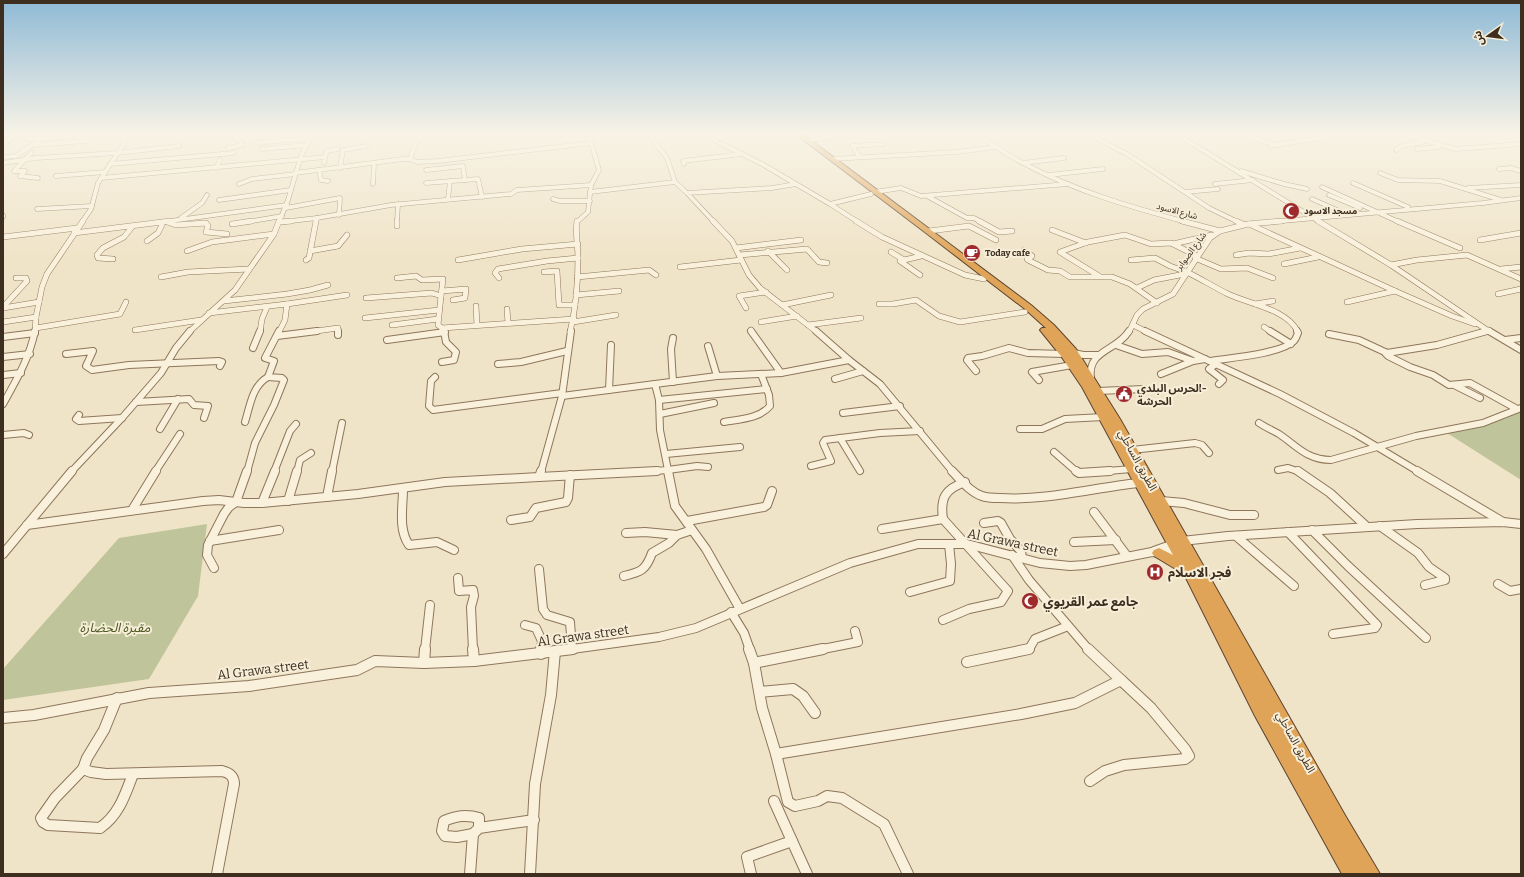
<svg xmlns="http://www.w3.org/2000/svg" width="1524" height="877" font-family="Bitter,'Noto Sans Arabic',serif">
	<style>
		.cemetery { fill: #bfc49a }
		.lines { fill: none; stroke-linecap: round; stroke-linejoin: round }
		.minor-far4-casing { stroke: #8d765c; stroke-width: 5 }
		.minor-far3-casing { stroke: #8d765c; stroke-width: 6 }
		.minor-far2-casing { stroke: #8d765c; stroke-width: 8 }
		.minor-far1-casing { stroke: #8d765c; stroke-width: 10 }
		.minor-casing { stroke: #8d765c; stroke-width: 12 }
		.highway-casing { stroke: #5b4430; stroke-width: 2 }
		.minor-far4 { stroke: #faf1dc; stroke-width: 4 }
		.minor-far3 { stroke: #faf1dc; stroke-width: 5 }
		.minor-far2 { stroke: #faf1dc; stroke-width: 6 }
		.minor-far1 { stroke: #faf1dc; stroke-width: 8 }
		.minor { stroke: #faf1dc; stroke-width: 10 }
		.highway { fill: #e0a458; fill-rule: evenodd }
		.labels { text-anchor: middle; stroke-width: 4; stroke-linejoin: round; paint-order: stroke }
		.far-street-label { font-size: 9px; fill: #3d2e20; stroke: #f7eed8 }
		.far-poi-label { font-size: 9px; font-weight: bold; fill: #3d2e20; stroke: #f7eed8; text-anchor: start }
		.poi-label { font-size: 11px; font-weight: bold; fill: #3d2e20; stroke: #f7eed8; text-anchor: start }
		.street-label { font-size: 11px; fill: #3d2e20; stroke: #f7eed8 }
		.near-street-label { font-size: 13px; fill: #3d2e20; stroke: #f7eed8 }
		.near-poi-label { font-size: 13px; font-weight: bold; fill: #3d2e20; stroke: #f7eed8; text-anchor: start }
		.near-park-label { font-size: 13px; font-style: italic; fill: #4d5a26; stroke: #f7eed8 }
	</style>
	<rect width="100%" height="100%" fill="#f0e4c8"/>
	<g class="cemetery">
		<polygon points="1521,408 1521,480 1447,433 1507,418"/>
		<polygon points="207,524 198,596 149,679 3,700 3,669 119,538"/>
	</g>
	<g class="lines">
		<g class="minor-far4-casing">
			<g id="minor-far4">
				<polyline points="649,135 667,158 675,182 687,193"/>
				<polyline points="704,135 762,164 796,184"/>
				<path d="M978,135C994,145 1008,156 1025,164C1075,191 1131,207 1186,222"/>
				<polyline points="1090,135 1127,154 1209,208 1238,222"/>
				<polyline points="1178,135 1320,222"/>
				<polyline points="1254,135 1253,137 1255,139 1277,145"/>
				<polyline points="1406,135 1456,149 1521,144"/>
				<polyline points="806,140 854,135"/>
				<polyline points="255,143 310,138"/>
				<polyline points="3,145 12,138 10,135"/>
				<polyline points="33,145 86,141"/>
				<polyline points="1271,146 1337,135"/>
				<polyline points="228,148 243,145 234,135"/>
				<polyline points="262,149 307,145"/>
				<polyline points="1417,149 1439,147"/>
				<polyline points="1396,150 1402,146 1423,142"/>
				<polyline points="32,152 14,171 25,171 20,176 38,178"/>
				<polyline points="3,157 16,156 42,138 28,139"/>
				<polyline points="325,157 327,151 338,149"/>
				<polyline points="860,157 852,146 883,144"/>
				<polyline points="410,159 416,142 422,135"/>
				<polyline points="832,159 957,152 995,147"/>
				<polyline points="3,163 36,158 117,153 179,146"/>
				<polyline points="1023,163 1064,158"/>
				<polyline points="110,164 234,153"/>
				<polyline points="684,164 683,161 742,154"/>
				<polyline points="216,168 220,160"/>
				<polyline points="340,168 343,150 366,146"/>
				<polyline points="1499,169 1511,168 1521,171"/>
				<polyline points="319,170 321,180 328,181"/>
				<polyline points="426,170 463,166 465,180"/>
				<polyline points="1241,171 1284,184 1307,189"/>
				<polyline points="295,173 403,159 410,159 417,162 438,161 592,143"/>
				<polyline points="1380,173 1398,180 1440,181 1501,200"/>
				<polyline points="1049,175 1103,169"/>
				<polyline points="56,176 105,172"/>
				<polyline points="101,178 325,157 324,163"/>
				<polyline points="426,183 478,179 482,197"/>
				<polyline points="1353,183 1408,207"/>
				<polyline points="239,184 252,179 295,174"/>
				<polyline points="373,184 374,163"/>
				<polyline points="1215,184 1253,180"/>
				<polyline points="1322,187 1399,222"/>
				<polyline points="1468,188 1521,185"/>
				<polyline points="590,192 675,182"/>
				<polyline points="875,192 901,188 921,196 1068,184"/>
				<polyline points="1186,192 1218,189"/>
				<polyline points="1329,195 1360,208"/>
				<polyline points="927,196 967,218 974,218 981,222"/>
				<polyline points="448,199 450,181"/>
				<polyline points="553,199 560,201 590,201"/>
				<polyline points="1312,199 1346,214"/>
				<polyline points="219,200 291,190"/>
				<polyline points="830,204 858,222"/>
				<polyline points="286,208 340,198 339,215"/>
				<polyline points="37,209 92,206"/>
				<polyline points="3,215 3,217"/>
				<polyline points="181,218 202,203 207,195"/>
				<polyline points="317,218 391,205 511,194 517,190 591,185"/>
				<polyline points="82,222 91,209 98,183 123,145 125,135"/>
				<polyline points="163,222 287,205"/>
				<polyline points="246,222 282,216"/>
				<polyline points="279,222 288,200 301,156 312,135"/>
				<polyline points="282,222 317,218 316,222"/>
				<polyline points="397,222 398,204"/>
				<polyline points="577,222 588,212 591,185 599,170 589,135"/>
				<polyline points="714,222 687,193 772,188 796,184 830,204 871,194"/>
				<polyline points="1271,222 1483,203 1521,198"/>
			</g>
		</g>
		<g class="minor-far3-casing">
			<g id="minor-far3">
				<polyline points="713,221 732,241 749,275 760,288 817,332"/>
				<polyline points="856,221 882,237 965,275 984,279"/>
				<polyline points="979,221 999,232 1012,231"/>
				<polyline points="1182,221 1220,231"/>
				<polyline points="1236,221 1243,224"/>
				<polyline points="1318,221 1391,265 1490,332"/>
				<polyline points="1397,221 1460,248"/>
				<polyline points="167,222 176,225 206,223 208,226 206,232 227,234"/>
				<polyline points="280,222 292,221"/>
				<polyline points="232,224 252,221"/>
				<polyline points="1249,224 1395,291 1452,316 1475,324"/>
				<polyline points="397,226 397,221"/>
				<polyline points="1052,230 1086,243"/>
				<polyline points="929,231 969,226 996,240"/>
				<polyline points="74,233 170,221"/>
				<polyline points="3,237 77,228"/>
				<polyline points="1480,240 1521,233"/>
				<polyline points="147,241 158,233 162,225 160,223"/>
				<polyline points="1173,244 1212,235"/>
				<polyline points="736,248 801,240"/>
				<polyline points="1024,250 1032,256 1027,259 1028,260 1048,270 1060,271 1070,277 1112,277 1130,284 1157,303"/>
				<polyline points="187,251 212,242 274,234"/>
				<polyline points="310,251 338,246 347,235"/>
				<polyline points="768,251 787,270"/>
				<polyline points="891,252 904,260"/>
				<polyline points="740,255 807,249 819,262 827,263"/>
				<polyline points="1236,255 1249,253 1269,254 1300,248"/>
				<polyline points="1195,258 1221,269 1247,268 1273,278"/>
				<polyline points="113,259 98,258 97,255 103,248 124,237 132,227"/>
				<polyline points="306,260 309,258 316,221"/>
				<polyline points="458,260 522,249 578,244"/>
				<polyline points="1131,260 1155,258 1170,266 1187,272"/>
				<polyline points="1284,264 1318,257"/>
				<polyline points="1391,265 1417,260 1467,255 1521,279"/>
				<polyline points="680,267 741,260"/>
				<polyline points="1501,269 1521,267"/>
				<polyline points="544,272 557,271 559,305 575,305"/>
				<path d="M1187,272C1201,279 1214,287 1228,294C1249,304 1287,309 1298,332"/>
				<polyline points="920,275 900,261 921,256"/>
				<polyline points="1099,276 1060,252 1088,242 1125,235 1151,244 1171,243 1197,256"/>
				<polyline points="161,277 188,272 249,269"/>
				<polyline points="577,277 649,270 656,275"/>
				<polyline points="397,278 416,276 422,280 443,279 441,296"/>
				<polyline points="499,278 495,273 498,269 547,261 578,258"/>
				<polyline points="1137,288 1154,280 1185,274"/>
				<polyline points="442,291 466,289 465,298 453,300"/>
				<polyline points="1498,294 1521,289"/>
				<polyline points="576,295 619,291"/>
				<polyline points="366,298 432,293 441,296 438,325 442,328 574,319"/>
				<polyline points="224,301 287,294 310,290 328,285"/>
				<polyline points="1347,302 1395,291"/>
				<polyline points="287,304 347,295"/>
				<polyline points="879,304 893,304 916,300 939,316 960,322 1025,312"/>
				<polyline points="1255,304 1273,301"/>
				<polyline points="782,305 831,295"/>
				<polyline points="476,306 477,325"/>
				<polyline points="3,307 27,281 26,278 16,278"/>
				<polyline points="3,308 39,302"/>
				<polyline points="746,308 739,296 766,292"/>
				<polyline points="507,309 508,323"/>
				<polyline points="209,313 287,304 285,320 279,332"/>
				<polyline points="365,318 439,310"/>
				<polyline points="3,322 36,317"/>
				<polyline points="573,322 616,315"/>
				<polyline points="761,322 797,316"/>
				<polyline points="392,325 438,319"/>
				<polyline points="808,325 861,318"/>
				<polyline points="1133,325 1147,332"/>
				<polyline points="1264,327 1271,332"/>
				<polyline points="36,328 120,314 126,302"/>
				<polyline points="442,329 445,332"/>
				<polyline points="135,330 201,320"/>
				<polyline points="751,330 752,332"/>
				<polyline points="35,332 36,317 42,287 47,274 83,221"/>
				<polyline points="189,332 235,290 274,234 279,221"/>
				<polyline points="260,332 262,319 267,307"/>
				<polyline points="309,332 338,328 338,332"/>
				<path d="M570,332C576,308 578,282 578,258C578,245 575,233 577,221"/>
				<polyline points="1129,332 1137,315 1143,309 1173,294 1210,238 1220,231 1248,224 1282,221"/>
				<polyline points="1483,332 1489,330"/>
			</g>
		</g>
		<g class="minor-far2-casing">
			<g id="minor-far2">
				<polyline points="338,331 338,335"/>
				<polyline points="751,331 781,373"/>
				<polyline points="1145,331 1280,394 1354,433 1419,472"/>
				<polyline points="1270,331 1291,344"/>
				<polyline points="1489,331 1521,350"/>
				<polyline points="1329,334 1359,340 1387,353 1437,345 1487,331"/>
				<polyline points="277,336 317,331"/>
				<polyline points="3,337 35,333"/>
				<polyline points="673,338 671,349 673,382"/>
				<polyline points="387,340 445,332"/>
				<polyline points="1505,340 1521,338"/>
				<polyline points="1116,345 1142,354 1168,352 1193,361 1205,359"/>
				<polyline points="708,346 717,376"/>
				<polyline points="253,348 260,331"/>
				<polyline points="1074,353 1083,355 1099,355"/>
				<polyline points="1387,353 1386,354 1388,356 1410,367 1433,375 1449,385 1470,383 1517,409"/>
				<polyline points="66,354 93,351 86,366 92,370 129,365 219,361 222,362 220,366"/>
				<polyline points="3,357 30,354"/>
				<polyline points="849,360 880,384 953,472"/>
				<path d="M1210,361C1229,358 1281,354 1294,341C1296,339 1297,335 1298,333L1297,331"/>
				<polyline points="442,362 454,360 456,352 446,342 444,331"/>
				<polyline points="498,364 521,362 567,351"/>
				<polyline points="1216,364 1209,369 1223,380 1219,384"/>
				<polyline points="976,371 967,360 968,358 982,356 1009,348 1028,353 1065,354"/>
				<polyline points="1161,374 1193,361"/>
				<polyline points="3,375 21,373"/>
				<polyline points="435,377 431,381 429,406 433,410 562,393"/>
				<path d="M1091,378C1087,350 1117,351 1129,331"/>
				<polyline points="835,379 863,371"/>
				<polyline points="1039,380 1032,372 1072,365"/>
				<polyline points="1454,385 1480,398"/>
				<polyline points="609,390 611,345"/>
				<polyline points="1098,391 1144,389"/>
				<polyline points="562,396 717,376 781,373 849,360 816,331"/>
				<polyline points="659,400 767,389"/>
				<polyline points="136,402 189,399 194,405 208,406 204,418"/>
				<path d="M3,404C17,379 29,359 35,331"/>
				<polyline points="843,413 900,406"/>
				<polyline points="660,414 714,403"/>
				<polyline points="79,415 76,419 79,421 122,418"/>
				<path d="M245,422C250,406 252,386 268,377"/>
				<path d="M724,422C740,419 759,419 770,406L769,395L761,374"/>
				<path d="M1259,423C1265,427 1272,430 1279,434C1297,446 1307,460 1331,460L1416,436L1483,423L1521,408"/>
				<polyline points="160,429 178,399"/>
				<polyline points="1020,429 1042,429 1065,419 1103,417"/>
				<polyline points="3,435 24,433 29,435"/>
				<polyline points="840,438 860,471"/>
				<polyline points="1132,450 1195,443 1202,445 1209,453"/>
				<polyline points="1054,452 1077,472"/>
				<polyline points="666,454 740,447"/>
				<polyline points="811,466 831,461 823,443 825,440 880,433 920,431"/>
				<polyline points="1278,470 1288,468 1300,472"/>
				<polyline points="71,472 122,418 161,373 176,348 190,331"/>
				<polyline points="155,472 180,434"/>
				<polyline points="247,472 255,443 274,405 284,380 282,378 268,377 274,361 265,358 279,331"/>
				<polyline points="274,472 290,431 296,424"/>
				<polyline points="297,472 300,460 311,453"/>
				<polyline points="332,472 342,423"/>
				<polyline points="541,472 562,396 571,331"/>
				<polyline points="638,472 668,470 660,430 659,400 655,384"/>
				<polyline points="668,472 668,470 697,466 708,467"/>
				<polyline points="1097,472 1131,469"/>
			</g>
		</g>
		<g class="minor-far1-casing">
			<g id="minor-far1">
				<polyline points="668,471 675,506 706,549 740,609"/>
				<path d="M952,471C961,480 970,492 982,496C987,498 995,498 1000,498C1046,501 1092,488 1138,483"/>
				<polyline points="1076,471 1079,473 1110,471"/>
				<polyline points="1298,471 1330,493 1366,526"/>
				<polyline points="1417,471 1503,522"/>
				<polyline points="539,477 657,471"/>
				<path d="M403,489C403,507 398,529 409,545L437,542L454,550"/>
				<polyline points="327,497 332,471"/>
				<polyline points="288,501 297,471"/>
				<polyline points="1161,501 1184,503 1230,515 1254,515"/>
				<polyline points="262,503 275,471"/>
				<polyline points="132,510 156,471"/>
				<polyline points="1094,512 1127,556"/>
				<polyline points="511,520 530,517 536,508 566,502 568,498 570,475"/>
				<polyline points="687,521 764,507 767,505 772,491"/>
				<polyline points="984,523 998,521 1001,523 1010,539 1021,551 1022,558"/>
				<polyline points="27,525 203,501 219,500 244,503 262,503 358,494 445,482 539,477 541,471"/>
				<polyline points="1380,526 1418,553 1429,567 1445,578 1445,580 1425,585"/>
				<polyline points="882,529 943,519"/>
				<polyline points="1312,530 1348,566 1426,638"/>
				<polyline points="1288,532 1377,625 1375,628 1333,634"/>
				<polyline points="626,533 645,532 677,535"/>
				<polyline points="1236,536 1294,586"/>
				<polyline points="210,541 279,530"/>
				<polyline points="1074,542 1116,540"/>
				<polyline points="1154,551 1182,541 1228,536 1417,524 1503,522 1521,524"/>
				<polyline points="3,554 72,471"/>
				<polyline points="1012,555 1029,580 1089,650"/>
				<polyline points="214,568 207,555 208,545 224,514 229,507 236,502 247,471"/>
				<polyline points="539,569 543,609 547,615 570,622 572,649"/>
				<path d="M624,576C641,572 646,570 652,553L669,543L677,535L692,530"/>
				<polyline points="458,578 459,591 473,590 474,596 471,607 473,650"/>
				<polyline points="1498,584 1510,591 1521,589"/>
				<polyline points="910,592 950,581 951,564 949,544"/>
				<polyline points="731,612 744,633 750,650"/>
				<path d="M943,620L969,609L1001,602L1008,591L943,519C940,498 945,489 965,482"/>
				<polyline points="525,625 536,628 542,641 541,650"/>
				<polyline points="425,650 430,605"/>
				<polyline points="565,650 659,637 696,628 850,563 918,544 967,544 1040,563 1070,566 1086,565 1152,552 1165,553 1180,550"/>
				<polyline points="818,650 858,642 855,631"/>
				<polyline points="1024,650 1029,649 1035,639 1068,626"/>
			</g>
		</g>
		<g class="minor-casing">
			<g id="minor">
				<polyline points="473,649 474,661"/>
				<polyline points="749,649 754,663 762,708 776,754 788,802 795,806 818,801 827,796 842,798 884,824 908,874"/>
				<polyline points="541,654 541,649"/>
				<polyline points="967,662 1029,649"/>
				<polyline points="424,663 425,649"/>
				<polyline points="754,663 823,649"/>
				<polyline points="760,692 793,689 803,696 815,713"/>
				<path d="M117,698L104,730L87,758L83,769L91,772L106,774L222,771C230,773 234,776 234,784L217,874"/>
				<polyline points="3,718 34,715 149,693 249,686 357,670 375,661 424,663 474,661 573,649"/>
				<polyline points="776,754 1021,714 1075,703 1121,680 1088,649"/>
				<path d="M83,769L55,798L41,818L43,822L48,825L100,828C119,815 125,795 133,774"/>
				<polyline points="1090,781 1105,771 1124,765 1185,759 1189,756 1185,749 1151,708 1121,680"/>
				<path d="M473,834L457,837L445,836L442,831L444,821C456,816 466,814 479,818V828"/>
				<polyline points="792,841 807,874"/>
				<polyline points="470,874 473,834 479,828 534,820"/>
				<polyline points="530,874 535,784 551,695 555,651"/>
				<polyline points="751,874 747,857 792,841 774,801"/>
			</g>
		</g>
		<g class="highway-casing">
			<polygon id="highway" points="797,135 804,135 1031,305 1054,325 1076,349 1120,419 1346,817 1380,874 1342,874 1255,716 1184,574 1154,556 1152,553 1154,550 1159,548 1173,555 1082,387 1061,356 1040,330 1042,328 1046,328 1025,309 926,233"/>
		</g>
		<use href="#minor-far4" class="minor-far4"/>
		<use href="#minor-far3" class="minor-far3"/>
		<use href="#minor-far2" class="minor-far2"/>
		<use href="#minor-far1" class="minor-far1"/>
		<use href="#minor" class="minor"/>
		<use href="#highway" class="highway"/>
	</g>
	<linearGradient id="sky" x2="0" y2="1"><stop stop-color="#8fbad6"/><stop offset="0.52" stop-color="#f8f3e6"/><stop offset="1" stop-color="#f8f3e6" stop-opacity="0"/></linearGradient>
	<rect width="1524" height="258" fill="url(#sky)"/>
	<defs>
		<g id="mosque-disc" transform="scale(0.9)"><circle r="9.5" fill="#9e2a2b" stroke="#f7eed8"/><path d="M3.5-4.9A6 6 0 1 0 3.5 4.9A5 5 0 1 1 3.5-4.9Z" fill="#fff"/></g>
		<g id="cafe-disc" transform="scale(0.9)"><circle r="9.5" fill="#9e2a2b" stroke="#f7eed8"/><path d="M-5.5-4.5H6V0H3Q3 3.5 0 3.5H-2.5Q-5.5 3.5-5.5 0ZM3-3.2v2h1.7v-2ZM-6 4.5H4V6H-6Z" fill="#fff"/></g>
		<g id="civic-disc" transform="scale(0.9)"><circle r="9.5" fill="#9e2a2b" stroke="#f7eed8"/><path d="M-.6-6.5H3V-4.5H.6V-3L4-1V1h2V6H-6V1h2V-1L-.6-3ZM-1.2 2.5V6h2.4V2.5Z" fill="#fff"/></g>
		<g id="hospital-disc" transform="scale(0.9)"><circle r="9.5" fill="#9e2a2b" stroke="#f7eed8"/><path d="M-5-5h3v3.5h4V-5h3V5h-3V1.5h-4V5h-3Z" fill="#fff"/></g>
	</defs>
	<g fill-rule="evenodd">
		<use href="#mosque-disc" x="1291" y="211"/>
		<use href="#cafe-disc" x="972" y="253"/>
		<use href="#civic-disc" x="1124" y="394"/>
		<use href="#hospital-disc" x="1155" y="572"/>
		<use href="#mosque-disc" x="1030" y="601"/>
	</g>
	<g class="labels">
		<g class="far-street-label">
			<text transform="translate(1177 211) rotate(15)" y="3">شارع الاسود</text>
			<text transform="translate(1191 251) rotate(-54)" y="3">شارع الصوابر</text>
		</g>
		<g class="far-poi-label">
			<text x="1304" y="214">مسجد الاسود</text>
			<text x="985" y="256">Today cafe</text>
		</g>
		<g class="poi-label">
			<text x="1137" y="392">الحرس البلدي-<tspan x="1137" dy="13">الحرشة</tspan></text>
		</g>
		<g class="street-label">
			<text transform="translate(1138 460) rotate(61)" y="4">الطريق الساحلي</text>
			<text transform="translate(1296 742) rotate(61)" y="4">الطريق الساحلي</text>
		</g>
		<g class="near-street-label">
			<text transform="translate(1013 542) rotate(12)" y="5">Al Grawa street</text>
			<text transform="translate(583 635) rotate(-8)" y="5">Al Grawa street</text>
			<text transform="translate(263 669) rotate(-7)" y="5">Al Grawa street</text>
		</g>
		<g class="near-poi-label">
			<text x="1168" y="577">فجر الاسلام</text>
			<text x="1043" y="606">جامع عمر القريوي</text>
		</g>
		<g class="near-park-label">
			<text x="115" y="632">مقبرة الحضارة</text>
		</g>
	</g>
	<rect width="1524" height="877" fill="none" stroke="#3d2e20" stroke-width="8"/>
	<g transform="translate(1488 36) rotate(256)" stroke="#f7eed8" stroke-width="3" paint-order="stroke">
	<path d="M0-3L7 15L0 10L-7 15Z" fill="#3d2e20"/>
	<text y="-6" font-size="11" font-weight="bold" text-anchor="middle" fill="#3d2e20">ش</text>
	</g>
</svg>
